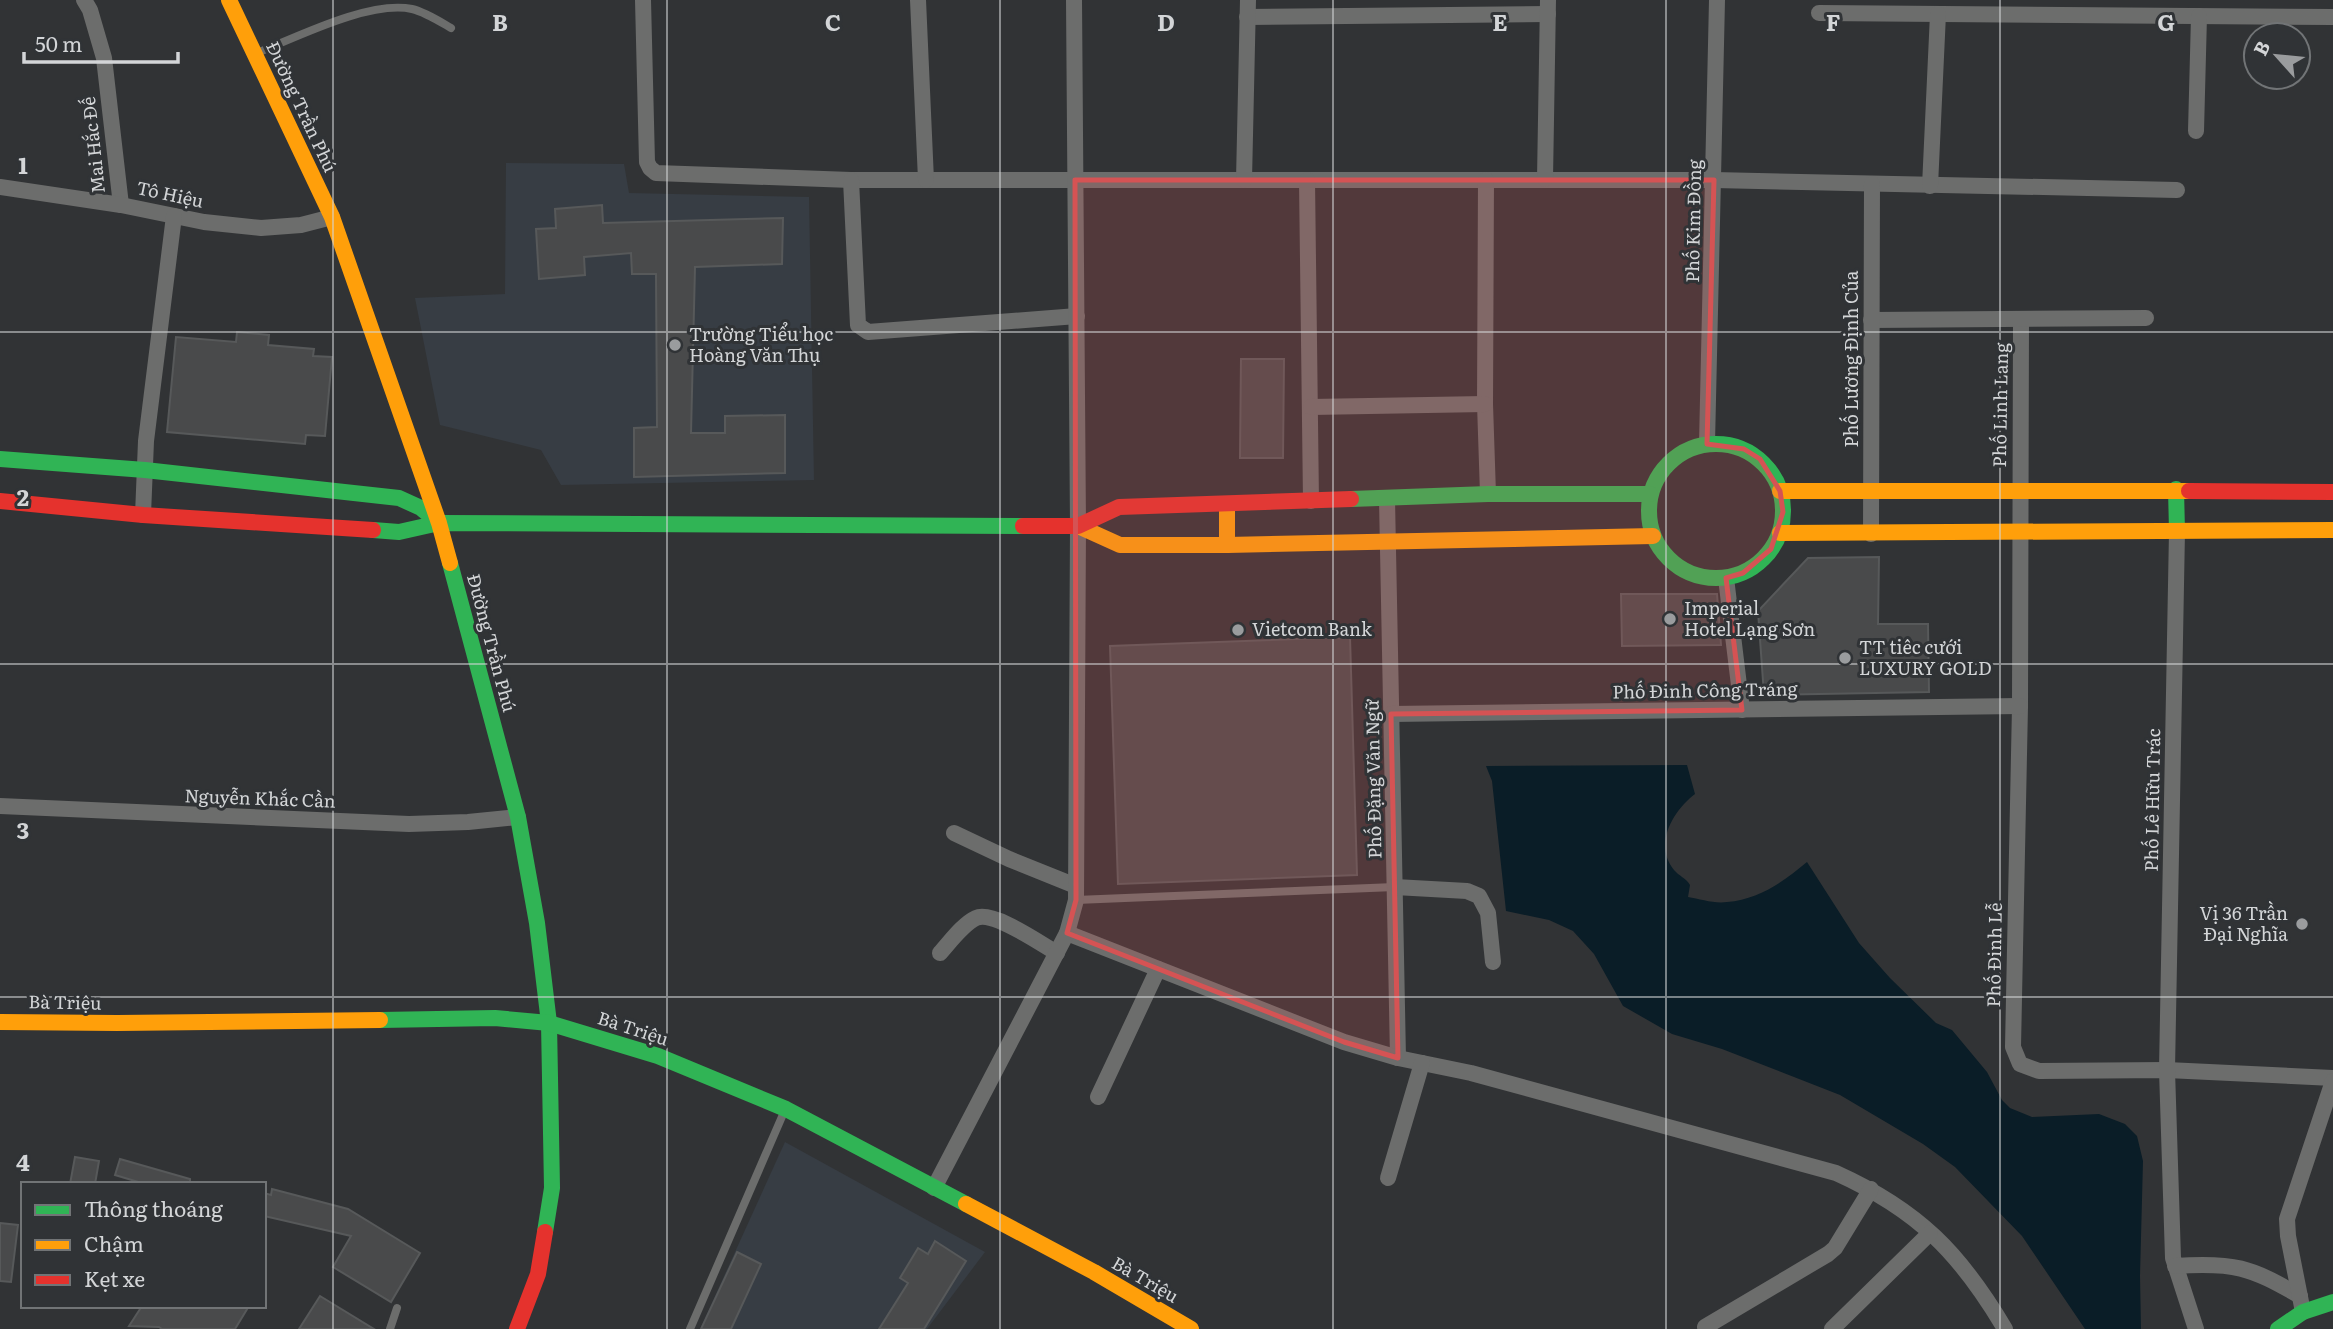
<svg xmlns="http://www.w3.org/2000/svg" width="2333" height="1329" font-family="Literata,serif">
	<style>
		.built { fill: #373d44 }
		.water { fill: #0a1d27 }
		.building { fill: #494a4b; stroke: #57595a; stroke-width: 2 }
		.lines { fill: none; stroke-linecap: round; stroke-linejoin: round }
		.lane { stroke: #6c6d6c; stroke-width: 8 }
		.street { stroke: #6c6d6c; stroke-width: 16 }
		.fast { stroke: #30b455; stroke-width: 16 }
		.slow { stroke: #ff9f0a; stroke-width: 16 }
		.jam { stroke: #e5322d; stroke-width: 16 }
		.marked { fill: #d55354; fill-opacity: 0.2; stroke: #d55354; stroke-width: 5; stroke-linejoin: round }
		.grid { fill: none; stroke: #d3d5d7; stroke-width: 2; stroke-opacity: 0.55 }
		.poi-dot { fill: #9a9c9e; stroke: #303336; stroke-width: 2.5 }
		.labels { text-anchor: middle; stroke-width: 6; stroke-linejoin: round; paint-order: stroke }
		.street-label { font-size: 18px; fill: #d3d5d7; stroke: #303336 }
		.poi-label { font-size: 18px; fill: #d3d5d7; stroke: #303336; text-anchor: start }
		.grid-label { font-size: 23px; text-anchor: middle; font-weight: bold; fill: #d3d5d7; stroke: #303336; stroke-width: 6; stroke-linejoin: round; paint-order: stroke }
	</style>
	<rect width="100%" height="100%" fill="#313335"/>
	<g class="built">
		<polygon points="506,163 624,164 629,193 809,197 814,480 561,485 541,450 440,425 415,298 505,294"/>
		<polygon points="785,1142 985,1252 927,1329 700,1329"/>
	</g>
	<path class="water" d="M1687,765L1695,794C1673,811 1653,844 1674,870C1679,876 1686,878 1690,885L1688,897C1700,899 1715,904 1727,902C1759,899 1783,882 1807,862L1859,943L1890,978L1936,1023L1952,1030L1987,1072L2002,1100L2010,1108L2032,1117L2099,1114L2125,1124L2137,1136L2143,1161L2140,1276L2141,1329H2085L2022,1236L1955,1167L1923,1144L1840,1095L1722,1049L1672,1034L1623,1006L1594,954L1573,931L1549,920L1506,911L1492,781L1486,766Z"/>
	<g class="building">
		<polygon points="602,205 603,223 783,218 782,264 695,267 691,433 725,433 725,416 785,415 785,473 634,477 634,428 657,427 656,274 632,274 631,253 584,257 585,275 539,279 536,229 556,228 555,209"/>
		<polygon points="237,332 269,335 268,345 314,349 313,356 332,357 325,436 306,435 305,444 167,432 176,337 236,342"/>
		<polygon points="1241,359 1284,359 1283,458 1240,458"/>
		<polygon points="1879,557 1878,624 1928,624 1929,692 1764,695 1758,611 1808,558"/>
		<polygon points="1621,594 1717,594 1721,645 1622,646"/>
		<polygon points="1350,637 1357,875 1118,884 1110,646"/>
		<polygon points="75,1157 99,1161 95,1184 70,1184"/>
		<polygon points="120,1159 190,1179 190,1184 145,1184 115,1175"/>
		<polygon points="272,1189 348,1209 420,1253 391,1302 333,1267 351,1236 264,1216 264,1193 271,1195"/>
		<polygon points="0,1223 18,1225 11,1282 0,1281"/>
		<polygon points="935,1241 966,1261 924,1329 879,1329 908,1283 900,1278 918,1248 928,1254"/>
		<polygon points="737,1252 761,1264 731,1329 701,1329"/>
		<polygon points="320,1296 374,1329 299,1329"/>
		<polygon points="142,1306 249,1306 235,1329 162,1329 159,1327 129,1326"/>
	</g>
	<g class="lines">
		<g class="lane">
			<path d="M257,53C297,37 370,0 412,9C425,12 439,21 451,28"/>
			<polyline points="1076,900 1395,887"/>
			<polyline points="390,1329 397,1308"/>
			<polyline points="690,1329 784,1112"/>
		</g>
		<g class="street">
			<polyline points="84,0 90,10 104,58 121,205"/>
			<polyline points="643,0 647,162 650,168 656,173 851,180 1714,180 2177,190"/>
			<polyline points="918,0 926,180"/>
			<polyline points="1819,13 2333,17"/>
			<polyline points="1247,17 1548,14"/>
			<polyline points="2196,131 2199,16"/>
			<polyline points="1545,179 1548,0"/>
			<polyline points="851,180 858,325 868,332 1077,316"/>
			<polyline points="1244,180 1248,0"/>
			<polyline points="1307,180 1311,501"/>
			<polyline points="1486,180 1485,404 1488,494"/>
			<polyline points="1930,186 1938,14"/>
			<polyline points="0,187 121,205 204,222 261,228 301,225 332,217"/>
			<polyline points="2021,319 2020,706 2013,1047 2020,1064 2039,1071 2167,1070 2333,1078"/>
			<polyline points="1871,320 2146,318"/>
			<polyline points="1311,407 1485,404"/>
			<polyline points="1707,444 1717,0"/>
			<polyline points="1387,499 1398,1058"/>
			<polyline points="143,515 146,441 174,216"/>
			<polyline points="2177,531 2167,1070 2173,1258 2196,1329"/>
			<polyline points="1871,534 1872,184"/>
			<polyline points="1726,578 1742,710"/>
			<polyline points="1391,714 2020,706"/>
			<polyline points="0,806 409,824 468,822 518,817"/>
			<polyline points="954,833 1009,859 1076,886"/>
			<polyline points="1395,887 1467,891 1479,896 1488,913 1493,962"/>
			<path d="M1067,933L1344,1042L1398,1058L1471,1073L1836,1173C1918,1210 1960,1253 2005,1329"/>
			<path d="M940,953C950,942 963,924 976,918C993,910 1041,944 1057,953"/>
			<polyline points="1098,1097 1158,969"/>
			<polyline points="1388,1178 1422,1063"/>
			<polyline points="934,1188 1067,933 1076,900 1078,526 1074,0"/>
			<path d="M2175,1266C2234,1262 2250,1267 2300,1296"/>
			<polyline points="2303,1312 2288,1236 2287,1219 2333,1081"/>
			<polyline points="1706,1329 1705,1327 1828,1254 1835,1248 1871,1189"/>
			<polyline points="1832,1329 1930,1233"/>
		</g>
		<g class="fast">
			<circle cx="1716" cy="511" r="67"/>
			<polyline points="0,459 145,470 399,498 421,508 439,523"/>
			<polyline points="2176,489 2177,531"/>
			<polyline points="1351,499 1488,494 1650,494"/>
			<polyline points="373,530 399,532 439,523 1023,526"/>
			<polyline points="450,563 518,817 537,923 549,1023 552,1188 545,1232"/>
			<polyline points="380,1020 495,1018 549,1023 658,1056 786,1109 966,1204"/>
			<polyline points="2278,1329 2303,1312 2333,1302"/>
		</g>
		<g class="slow">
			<polyline points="229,0 332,217 439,523 450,563"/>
			<polyline points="1780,491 2189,491"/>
			<polyline points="1227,504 1227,545"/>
			<polyline points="1078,526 1120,545 1227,545 1653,536"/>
			<polyline points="1780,533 2333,530"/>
			<polyline points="0,1022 117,1023 380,1020"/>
			<polyline points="966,1204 1094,1272 1191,1329"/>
		</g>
		<g class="jam">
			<polyline points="2189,491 2333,492"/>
			<polyline points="0,501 143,515 373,530"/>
			<polyline points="1023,526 1078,526 1119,507 1351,499"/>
			<polyline points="517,1329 538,1274 545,1232"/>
		</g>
	</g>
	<path class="marked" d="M1075,180H1714L1707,444L1744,449L1760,459L1780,491L1783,512L1771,549L1743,573L1726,578L1742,710L1391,714L1398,1058L1344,1042L1067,933L1076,900Z"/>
	<path class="grid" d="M333,0V1329M667,0V1329M1000,0V1329M1333,0V1329M1666,0V1329M2000,0V1329M0,332H2333M0,664H2333M0,997H2333"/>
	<g class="poi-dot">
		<circle cx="675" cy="345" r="7"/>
		<circle cx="1670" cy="619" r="7"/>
		<circle cx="1238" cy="630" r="7"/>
		<circle cx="1845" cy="658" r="7"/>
		<circle cx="2302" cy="924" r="7"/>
	</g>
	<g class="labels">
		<g class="street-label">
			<text transform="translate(301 107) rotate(65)" y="6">Đường Trần Phú</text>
			<text transform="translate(94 145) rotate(-96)" y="6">Mai Hắc Đế</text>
			<text transform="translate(170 195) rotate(12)" y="6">Tô Hiệu</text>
			<text transform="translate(1694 221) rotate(-89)" y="6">Phố Kim Đồng</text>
			<text transform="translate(1852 359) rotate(-90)" y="6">Phố Lương Định Của</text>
			<text transform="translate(2001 405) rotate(-89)" y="6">Phố Linh Lang</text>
			<text transform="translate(491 643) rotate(75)" y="6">Đường Trần Phú</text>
			<text transform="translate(1705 691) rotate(-1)" y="6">Phố Đinh Công Tráng</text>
			<text transform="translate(1374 779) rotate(-91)" y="6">Phố Đặng Văn Ngữ</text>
			<text transform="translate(260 799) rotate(2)" y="6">Nguyễn Khắc Cần</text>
			<text transform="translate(2153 800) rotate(-89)" y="6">Phố Lê Hữu Trác</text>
			<text transform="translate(1995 955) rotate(-89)" y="6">Phố Đinh Lễ</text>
			<text transform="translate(65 1003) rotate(1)" y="6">Bà Triệu</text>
			<text transform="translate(633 1029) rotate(18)" y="6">Bà Triệu</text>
			<text transform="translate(1145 1280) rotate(30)" y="6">Bà Triệu</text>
		</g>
		<g class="poi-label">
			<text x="689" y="341">Trường Tiểu học<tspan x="689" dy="21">Hoàng Văn Thụ</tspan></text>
			<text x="1684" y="615">Imperial<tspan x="1684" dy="21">Hotel Lạng Sơn</tspan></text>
			<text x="1252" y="636">Vietcom Bank</text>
			<text x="1859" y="654">TT tiêc cưới<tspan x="1859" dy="21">LUXURY GOLD</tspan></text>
			<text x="2288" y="920" text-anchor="end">Vị 36 Trần<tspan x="2288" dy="21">Đại Nghĩa</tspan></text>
		</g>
	</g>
	<g class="grid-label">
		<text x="500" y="31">B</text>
		<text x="833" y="31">C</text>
		<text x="1166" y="31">D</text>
		<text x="1500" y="31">E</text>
		<text x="1833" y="31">F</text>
		<text x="2166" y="31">G</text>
		<text x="23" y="174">1</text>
		<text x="23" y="506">2</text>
		<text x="23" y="839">3</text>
		<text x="23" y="1171">4</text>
	</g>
	<rect x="21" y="1182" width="245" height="126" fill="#303336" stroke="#717476" stroke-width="2"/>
	<rect x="35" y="1205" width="35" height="10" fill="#30b455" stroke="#717476" stroke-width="2"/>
	<text x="84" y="1217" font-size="21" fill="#d3d5d7">Thông thoáng</text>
	<rect x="35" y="1240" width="35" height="10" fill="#ff9f0a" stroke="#717476" stroke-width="2"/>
	<text x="84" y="1252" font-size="21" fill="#d3d5d7">Chậm</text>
	<rect x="35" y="1275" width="35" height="10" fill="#e5322d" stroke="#717476" stroke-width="2"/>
	<text x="84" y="1287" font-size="21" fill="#d3d5d7">Kẹt xe</text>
	<g transform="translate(2277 56) rotate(297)"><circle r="33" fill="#303336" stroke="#717476" stroke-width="2"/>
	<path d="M0-5L12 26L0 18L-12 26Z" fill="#9a9c9e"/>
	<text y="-10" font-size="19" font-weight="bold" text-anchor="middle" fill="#d3d5d7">B</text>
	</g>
	<path d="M24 52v10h154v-10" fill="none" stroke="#d3d5d7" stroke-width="3.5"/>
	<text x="35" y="52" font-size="21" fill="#d3d5d7" stroke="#303336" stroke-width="5" paint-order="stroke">50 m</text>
</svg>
